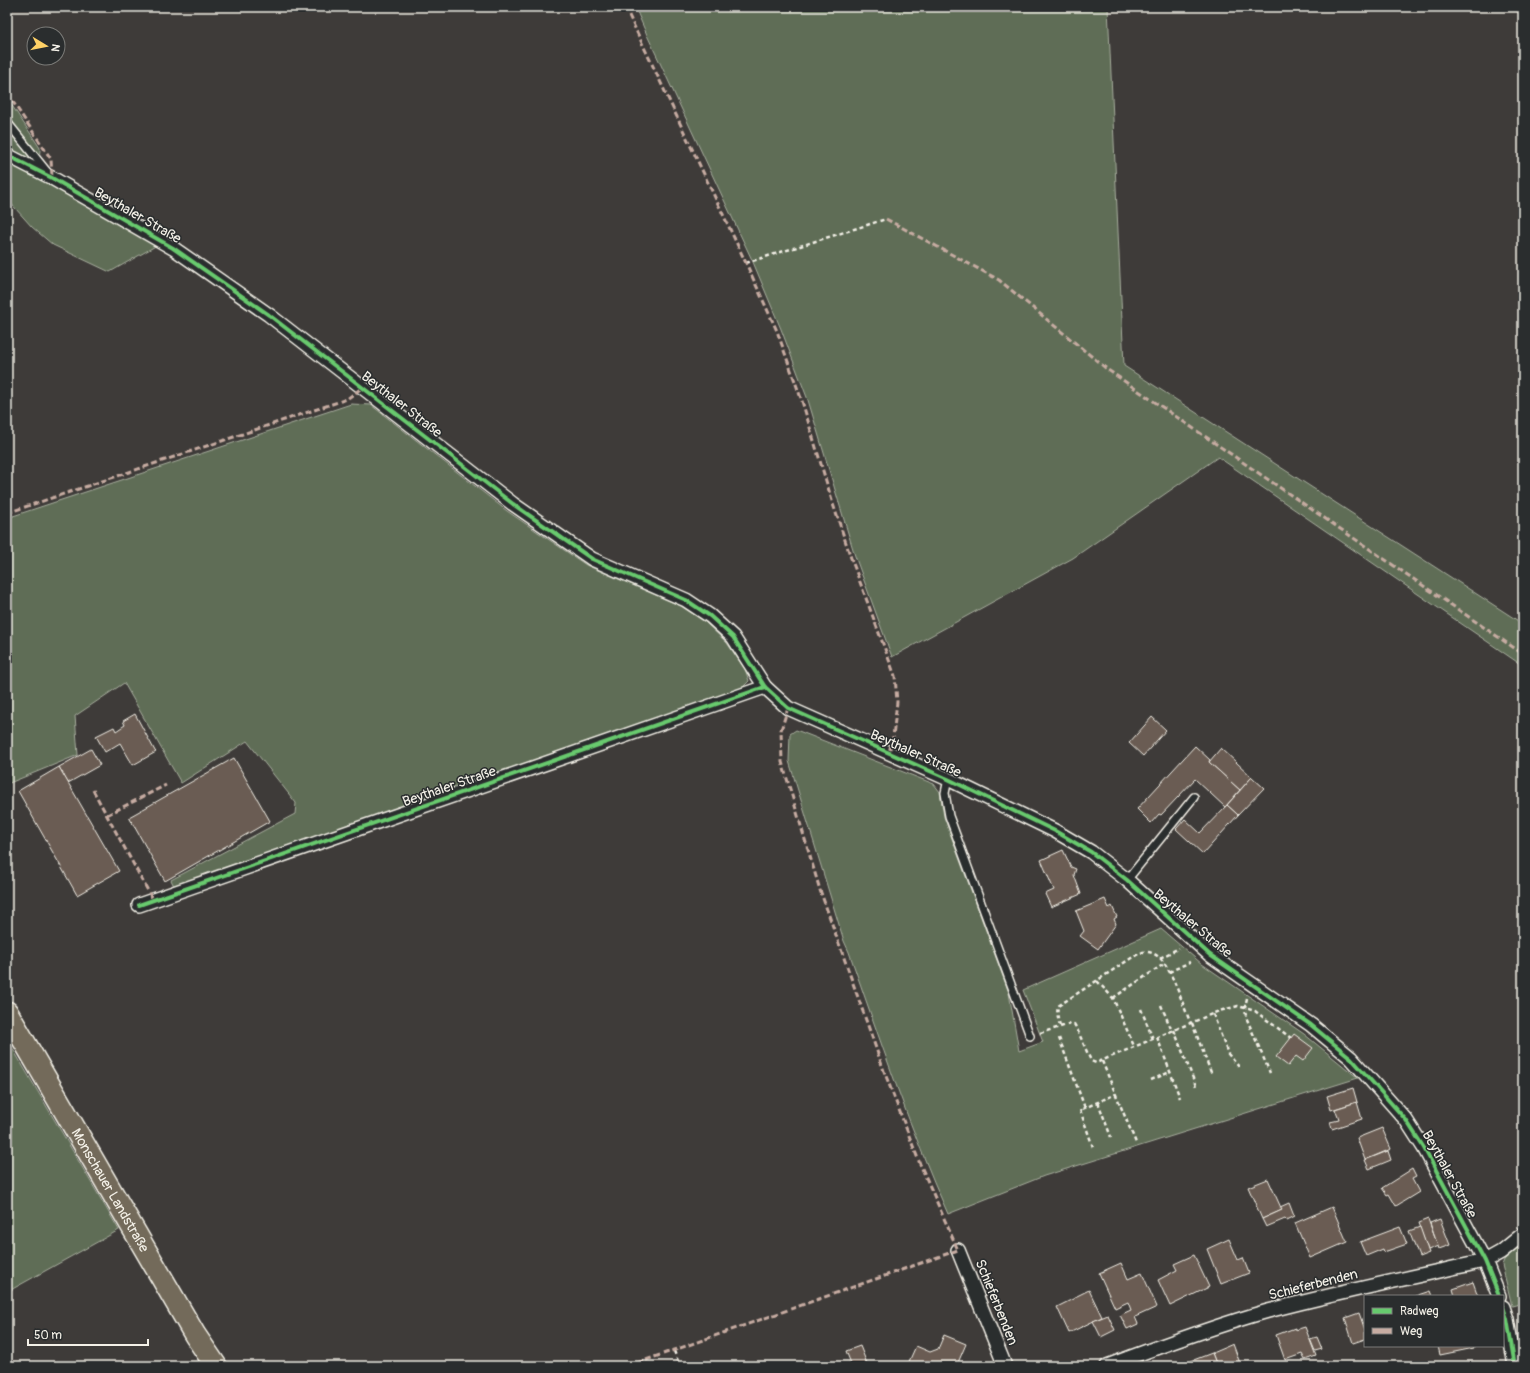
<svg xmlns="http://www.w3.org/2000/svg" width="1530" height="1373" font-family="Pangolin,sans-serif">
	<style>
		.green { fill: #5e6d56; stroke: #a9af9f }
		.building { fill: #6b5c53; stroke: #f4f1e8 }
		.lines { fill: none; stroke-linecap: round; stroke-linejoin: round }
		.service-casing { stroke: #f4f1e8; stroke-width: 10 }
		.minor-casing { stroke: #f4f1e8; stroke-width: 16 }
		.primary-casing { stroke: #f4f1e8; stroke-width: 24 }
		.path { stroke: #f4f1e8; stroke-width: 2.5; stroke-dasharray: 4 3; stroke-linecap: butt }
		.service { stroke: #2a2d2e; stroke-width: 7 }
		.minor { stroke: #2a2d2e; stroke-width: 13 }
		.primary { stroke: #736b5a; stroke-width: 21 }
		.quiet { stroke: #c7aca2; stroke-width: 3; stroke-dasharray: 6 3; stroke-linecap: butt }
		.cycleway-casing { stroke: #2a2d2e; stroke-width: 6 }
		.cycleway { stroke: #67ca6e; stroke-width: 4 }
		.labels { text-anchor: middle; stroke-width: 3; stroke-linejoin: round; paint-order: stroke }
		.street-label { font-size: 14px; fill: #f4f1e8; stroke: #2a2d2e }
	</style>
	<rect width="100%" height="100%" fill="#3e3b39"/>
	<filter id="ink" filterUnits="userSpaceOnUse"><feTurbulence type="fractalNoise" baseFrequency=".025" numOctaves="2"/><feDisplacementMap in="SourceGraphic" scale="8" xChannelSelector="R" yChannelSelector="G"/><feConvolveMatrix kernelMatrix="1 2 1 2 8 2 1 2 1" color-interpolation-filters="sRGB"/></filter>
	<g filter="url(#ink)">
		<g class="green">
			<polygon points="635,7 1108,7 1124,366 1523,624 1523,666 1218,457 1073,558 892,657 855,556 808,400 781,329 753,262 647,35"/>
			<path d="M7,98L40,148C40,157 38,160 30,162L7,151Z"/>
			<polygon points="7,160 159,244 110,272 53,245 32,227 7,199"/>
			<polygon points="351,404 371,405 507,511 586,565 681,606 705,622 727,643 745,669 749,681 739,691 175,888 171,880 295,814 296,803 247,741 181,783 124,683 75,716 78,755 7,784 7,518"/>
			<path d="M796,730L934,784L940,792L944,817L1009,993L1019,1051L1043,1042L1023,990L1161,929L1202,964L1304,1034L1358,1078L1044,1176L948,1214C910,1129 880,1040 849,952L844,941L789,761L790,734Z"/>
			<polygon points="7,1039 119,1230 7,1292"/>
			<polygon points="1523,1242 1523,1303 1512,1306 1502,1265 1504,1260"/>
		</g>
		<g class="building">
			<polygon points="135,714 155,751 156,752 133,765 120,743 105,752 96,736 114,727 116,731 125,725 123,721"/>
			<polygon points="1152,717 1166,730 1143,756 1129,743"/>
			<polygon points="1195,746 1210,760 1209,762 1240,790 1225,807 1195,779 1161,815 1159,814 1151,823 1137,809"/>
			<polygon points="1221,748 1252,777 1240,790 1209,762"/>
			<polygon points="91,749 100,765 68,783 59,767"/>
			<polygon points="234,758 270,821 165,881 129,817"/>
			<polygon points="59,767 119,871 77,895 18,791"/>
			<polygon points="1252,777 1264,788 1238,815 1227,805"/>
			<polygon points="1227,805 1238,815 1203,854 1176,829 1185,819 1200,833"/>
			<polygon points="1063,850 1071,867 1076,869 1074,875 1081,894 1051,907 1045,894 1054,890 1041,860"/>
			<polygon points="1105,899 1109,908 1112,906 1117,917 1114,919 1116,924 1098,949 1080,936 1084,931 1076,911"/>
			<polygon points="1294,1034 1313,1048 1303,1061 1296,1056 1288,1066 1276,1057"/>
			<polygon points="1353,1088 1357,1102 1331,1110 1327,1096"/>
			<polygon points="1357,1102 1362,1119 1332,1129 1330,1122 1339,1120 1335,1109"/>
			<polygon points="1382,1128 1391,1149 1365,1160 1357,1138"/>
			<polygon points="1388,1151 1391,1160 1369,1169 1365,1160"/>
			<polygon points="1412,1169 1416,1177 1412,1179 1419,1192 1396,1206 1389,1194 1387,1195 1382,1188"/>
			<polygon points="1268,1179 1282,1210 1262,1219 1248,1187"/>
			<polygon points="1289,1203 1294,1216 1286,1220 1285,1219 1266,1227 1262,1219 1282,1210 1280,1207"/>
			<polygon points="1332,1207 1347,1242 1310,1258 1295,1223"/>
			<polygon points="1428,1219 1438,1246 1428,1250 1418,1223"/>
			<polygon points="1440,1219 1450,1245 1439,1249 1430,1223"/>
			<polygon points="1400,1227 1407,1244 1384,1252 1383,1249 1366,1256 1360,1242"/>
			<polygon points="1420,1227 1429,1253 1419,1257 1409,1231"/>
			<polygon points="1229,1239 1238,1260 1243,1258 1249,1273 1221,1284 1207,1249"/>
			<polygon points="1194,1255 1209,1287 1170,1306 1158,1280 1177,1270 1174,1264"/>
			<polygon points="1121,1263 1128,1279 1142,1273 1157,1307 1135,1317 1138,1324 1127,1329 1120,1315 1131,1310 1128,1302 1115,1308 1099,1273"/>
			<polygon points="1473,1282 1478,1296 1455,1296 1453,1289"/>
			<polygon points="1089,1290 1102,1317 1069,1333 1057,1307 1075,1298 1075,1297"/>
			<polygon points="1430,1291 1432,1296 1415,1296"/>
			<polygon points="1359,1313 1365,1330 1365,1339 1353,1343 1345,1318"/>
			<polygon points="1108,1315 1115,1330 1101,1337 1093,1321"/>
			<polygon points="1305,1327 1316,1356 1305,1360 1302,1354 1285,1360 1276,1335 1295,1328 1295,1330"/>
			<polygon points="944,1335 966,1344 957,1365 960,1366 907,1366 916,1346 930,1352 938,1349"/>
			<polygon points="1317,1337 1322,1349 1315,1351 1310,1339"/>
			<polygon points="1233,1344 1241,1366 1217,1366 1212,1353"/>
			<polygon points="860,1346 868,1366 852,1366 846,1351"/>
			<polygon points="1438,1346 1473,1346 1474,1348 1440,1355"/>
			<polygon points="1212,1353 1217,1366 1193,1366 1191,1361"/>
		</g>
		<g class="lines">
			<g class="service-casing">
				<g id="service">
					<polyline points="7,122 48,173"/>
					<polyline points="948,779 945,793 949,816 1030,1036"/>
					<polyline points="1127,880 1194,797"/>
				</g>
			</g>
			<g class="minor-casing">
				<g id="minor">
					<polyline points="7,155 52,178 173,248 269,315 513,504 592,559 686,600 710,616 733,637 765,687 788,708 948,779 1055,831 1091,852 1127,880 1210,955 1311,1025 1351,1058 1406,1120 1424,1148 1485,1261 1499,1296"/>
					<polyline points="139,905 765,687"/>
					<polyline points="958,1250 1005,1366"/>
					<polyline points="1503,1307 1507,1319 1515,1366"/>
					<path d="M1107,1366C1160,1346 1214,1326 1268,1311C1340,1292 1413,1277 1485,1261L1501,1252L1523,1234"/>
				</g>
			</g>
			<g class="primary-casing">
				<g id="primary">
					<path id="s1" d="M7,1012L195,1335L216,1366"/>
				</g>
			</g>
			<g class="path">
				<polyline points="746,263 886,219"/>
				<polyline points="1160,958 1179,948"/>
				<polyline points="1169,972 1190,962"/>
				<polyline points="1097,981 1113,998 1134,1046"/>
				<polyline points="1113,998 1164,964"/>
				<polyline points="1247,998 1245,1007 1246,1017 1270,1073"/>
				<polyline points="1161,1005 1172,1031"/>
				<polyline points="1141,1009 1153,1039"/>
				<polyline points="1213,1014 1228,1054 1240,1068"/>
				<polyline points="1192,1023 1212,1075"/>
				<path d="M1060,1026L1057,1014L1058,1006L1133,957C1137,955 1142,951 1147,952C1152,952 1157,955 1161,959C1172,970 1184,1008 1191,1024"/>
				<polyline points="1174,1030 1196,1086"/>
				<polyline points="1040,1033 1070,1024 1074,1024 1077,1029 1091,1061 1096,1063 1219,1011 1238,1006 1255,1011 1291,1038"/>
				<polyline points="1157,1037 1180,1098"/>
				<polyline points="1059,1038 1085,1108"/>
				<polyline points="1102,1061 1136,1143"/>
				<polyline points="1151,1080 1170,1072"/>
				<polyline points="1098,1102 1111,1137"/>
				<polyline points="1093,1147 1080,1110 1116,1094"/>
				<polyline points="674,1351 680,1366"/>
			</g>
			<use href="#service" class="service"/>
			<use href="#minor" class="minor"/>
			<use href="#primary" class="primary"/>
			<g class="quiet">
				<polyline points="625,7 746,263 777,331 802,401 833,504 851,558 895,676 897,702 893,737 889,752"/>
				<polyline points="7,93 51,159 52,178"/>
				<polyline points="886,219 999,280 1108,370 1523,654"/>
				<polyline points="7,513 347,399 363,387"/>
				<polyline points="93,790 153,900"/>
				<polyline points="107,815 166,785"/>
				<polyline points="629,1366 958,1250 920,1164 884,1071 820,890 782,762 781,730 788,708"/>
			</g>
			<g class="cycleway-casing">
				<g id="cycleway">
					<polyline points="7,155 52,178 173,248 269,315 513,504 592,559 686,600 710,616 733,637 765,687 788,708 948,779 1055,831 1091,852 1127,880 1210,955 1311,1025 1351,1058 1406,1120 1424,1148 1485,1261 1499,1296"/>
					<polyline points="139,905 765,687"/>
					<polyline points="1503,1307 1507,1319 1515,1366"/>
				</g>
			</g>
			<use href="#cycleway" class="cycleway"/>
		</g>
	</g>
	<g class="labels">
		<g class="street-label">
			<text transform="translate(138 215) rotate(30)" y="5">Beythaler Straße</text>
			<text transform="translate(402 404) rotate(38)" y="5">Beythaler Straße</text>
			<text transform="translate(916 753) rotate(24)" y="5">Beythaler Straße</text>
			<text transform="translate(449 786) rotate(-19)" y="5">Beythaler Straße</text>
			<text transform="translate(1193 923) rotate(40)" y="5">Beythaler Straße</text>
			<text transform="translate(1450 1174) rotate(61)" y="5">Beythaler Straße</text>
			<text dy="5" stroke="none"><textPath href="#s1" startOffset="206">Monschauer Landstraße</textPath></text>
			<text transform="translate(1313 1284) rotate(-14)" y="5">Schieferbenden</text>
			<text transform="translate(997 1302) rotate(68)" y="5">Schieferbenden</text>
		</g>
	</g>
	<rect width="1530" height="1373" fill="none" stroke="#2a2d2e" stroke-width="24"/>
	<rect x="12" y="12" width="1506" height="1349" fill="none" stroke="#f4f1e8" stroke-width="1.5" filter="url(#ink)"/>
	<rect x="1364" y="1295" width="140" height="52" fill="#2a2d2e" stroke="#7b7b78"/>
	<rect x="1372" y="1308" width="20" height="6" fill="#67ca6e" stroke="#7b7b78"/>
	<text x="1400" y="1315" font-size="12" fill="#f4f1e8">Radweg</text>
	<rect x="1372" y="1328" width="20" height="6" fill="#c7aca2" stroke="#7b7b78"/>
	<text x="1400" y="1335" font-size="12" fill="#f4f1e8">Weg</text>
	<g transform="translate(46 46) rotate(100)"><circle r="19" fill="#2a2d2e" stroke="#7b7b78"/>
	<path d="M0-3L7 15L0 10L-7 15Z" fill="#ffd166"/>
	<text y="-6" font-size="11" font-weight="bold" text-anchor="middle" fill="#f4f1e8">N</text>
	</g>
	<path d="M28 1339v6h120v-6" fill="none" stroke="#f4f1e8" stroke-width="2"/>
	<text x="34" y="1339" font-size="12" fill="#f4f1e8" stroke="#2a2d2e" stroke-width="3" paint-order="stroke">50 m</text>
</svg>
